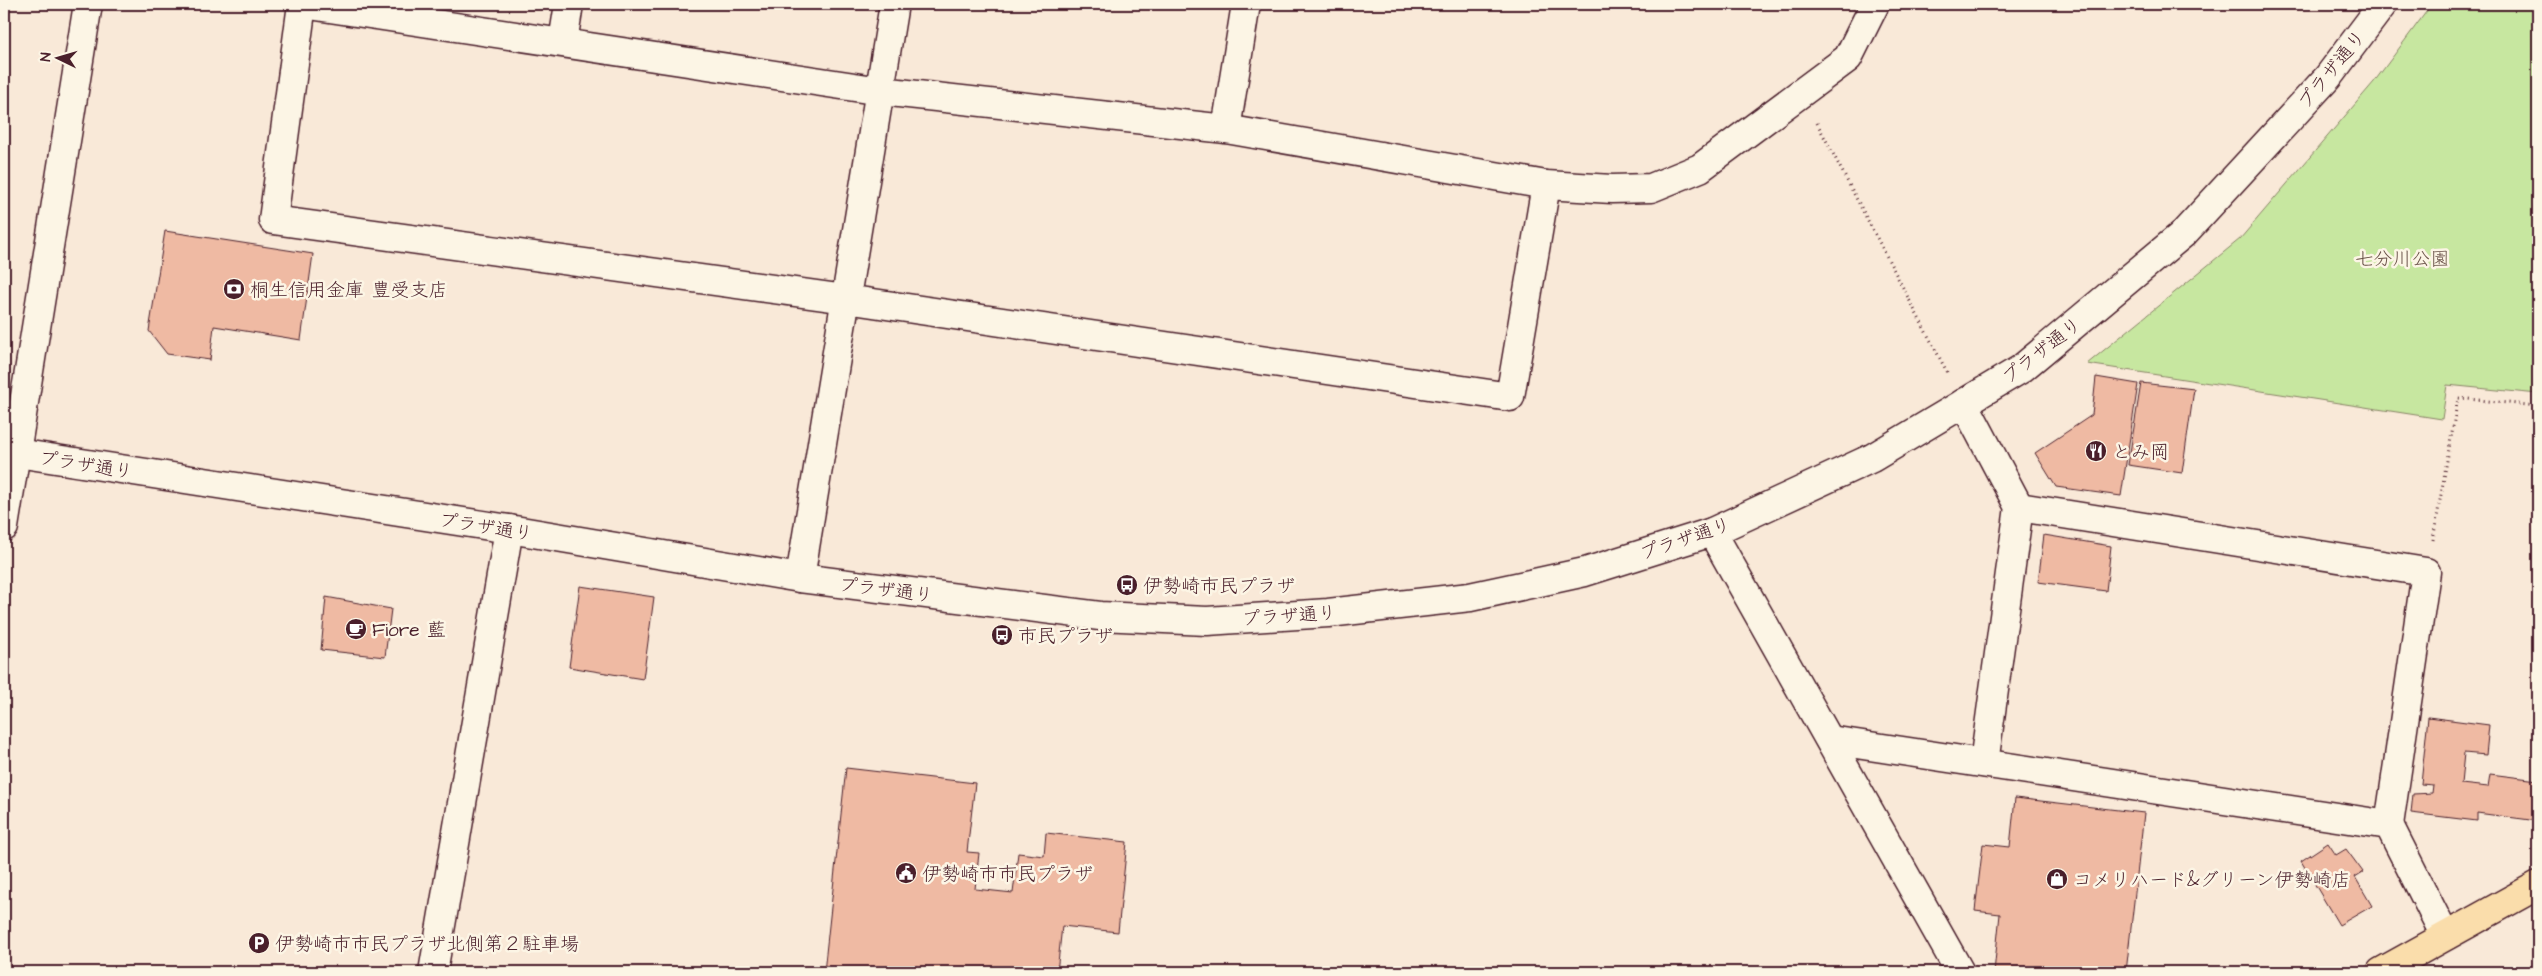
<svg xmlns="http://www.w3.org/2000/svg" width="2542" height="976" font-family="'Architects Daughter','Klee One',sans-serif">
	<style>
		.green { fill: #c7e7a0; stroke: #888366 }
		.building { fill: #efbaa3; stroke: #4a1f2b }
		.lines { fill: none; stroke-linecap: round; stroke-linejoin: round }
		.minor-casing { stroke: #4a1f2b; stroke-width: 31 }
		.major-casing { stroke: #4a1f2b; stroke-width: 31 }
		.path { stroke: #4a1f2b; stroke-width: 3; stroke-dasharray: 1 4; stroke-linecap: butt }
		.minor { stroke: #fcf5e5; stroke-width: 28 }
		.major { stroke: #faddab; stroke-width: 28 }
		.labels { text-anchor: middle; stroke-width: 5; stroke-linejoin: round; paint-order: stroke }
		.street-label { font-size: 19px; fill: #4a1f2b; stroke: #fcf5e5 }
		.park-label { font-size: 19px; fill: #695148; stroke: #fcf5e5 }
		.poi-label { font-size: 19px; fill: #4a1f2b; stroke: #fcf5e5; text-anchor: start }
	</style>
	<rect width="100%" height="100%" fill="#f9e9d8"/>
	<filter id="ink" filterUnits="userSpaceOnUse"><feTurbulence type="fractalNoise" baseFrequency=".02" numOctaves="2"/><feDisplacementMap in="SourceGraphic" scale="10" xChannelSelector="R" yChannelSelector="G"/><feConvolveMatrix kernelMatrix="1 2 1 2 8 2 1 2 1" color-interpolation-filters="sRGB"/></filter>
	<g filter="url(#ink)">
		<polygon class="green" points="2432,4 2538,4 2538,394 2447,385 2442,419 2087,364 2240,239 2374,82"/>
		<g class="building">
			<polygon points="165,231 313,254 301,340 214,326 210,360 167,354 149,331"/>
			<polygon points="2096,377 2138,384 2121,496 2056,487 2035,453 2092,415"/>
			<polygon points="2141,383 2194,389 2182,473 2128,465"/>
			<polygon points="2044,535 2111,546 2106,591 2038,582"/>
			<polygon points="580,586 654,597 643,679 569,667"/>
			<polygon points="326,597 391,609 385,657 321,650"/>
			<polygon points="2428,717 2489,725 2486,755 2464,753 2461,784 2488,787 2490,774 2538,780 2538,821 2477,813 2477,821 2411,813 2413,794 2432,793 2433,785 2421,784"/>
			<polygon points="846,768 975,783 967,852 979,853 975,889 1013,893 1018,853 1044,856 1046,833 1127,842 1118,932 1062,926 1057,972 824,972"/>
			<polygon points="2015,798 2144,813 2126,972 1994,972 2000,914 1975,911 1983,844 2010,847"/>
			<polygon points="2328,843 2336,855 2346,849 2363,872 2355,877 2372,906 2339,925 2301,861"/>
		</g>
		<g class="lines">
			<g class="minor-casing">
				<g id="minor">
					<polyline points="302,4 273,220 846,299 1510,397 1546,185"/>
					<polyline points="303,4 881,91 1226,129 1546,185 1612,189 1651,188 1700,168 1848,58 1875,4"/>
					<polyline points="563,42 569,4"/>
					<polyline points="1226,129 1246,4"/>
					<polyline points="1964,403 2019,507 1984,763"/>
					<polyline points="4,451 509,529 800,578 1100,616 1207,621 1328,613 1470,597 1585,572 1712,532 1872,458 2021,369 2184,233 2328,77 2383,4"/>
					<polyline points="2019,507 2426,572 2389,825"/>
					<polyline points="4,527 88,4"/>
					<polyline points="1712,532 1960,972"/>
					<polyline points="800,578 894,4"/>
					<polyline points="1830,740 2389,825 2445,936"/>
					<polyline points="433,972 509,529"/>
				</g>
			</g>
			<g class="major-casing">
				<polyline id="major" points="2381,972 2538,885"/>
			</g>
			<g class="path">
				<polyline points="1817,123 1948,374"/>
				<polyline points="2433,540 2458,398 2538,406"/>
			</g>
			<use href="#minor" class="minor"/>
			<use href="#major" class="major"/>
		</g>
	</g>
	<defs>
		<g id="bank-disc" transform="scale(1.125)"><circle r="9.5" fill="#4a1f2b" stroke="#fcf5e5"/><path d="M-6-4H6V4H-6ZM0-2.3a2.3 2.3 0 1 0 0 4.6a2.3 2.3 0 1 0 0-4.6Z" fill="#fff"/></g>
		<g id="restaurant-disc" transform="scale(1.125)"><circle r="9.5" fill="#4a1f2b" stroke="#fcf5e5"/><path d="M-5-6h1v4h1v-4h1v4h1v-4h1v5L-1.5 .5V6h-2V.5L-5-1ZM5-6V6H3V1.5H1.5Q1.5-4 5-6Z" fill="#fff"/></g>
		<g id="bus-disc" transform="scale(1.125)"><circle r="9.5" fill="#4a1f2b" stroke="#fcf5e5"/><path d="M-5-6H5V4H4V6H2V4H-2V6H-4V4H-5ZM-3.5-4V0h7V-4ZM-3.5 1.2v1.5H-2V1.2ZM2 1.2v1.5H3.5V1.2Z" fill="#fff"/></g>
		<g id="cafe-disc" transform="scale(1.125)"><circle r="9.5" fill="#4a1f2b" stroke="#fcf5e5"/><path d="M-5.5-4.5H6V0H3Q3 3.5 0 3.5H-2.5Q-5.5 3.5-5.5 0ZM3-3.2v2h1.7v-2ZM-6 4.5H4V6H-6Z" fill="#fff"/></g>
		<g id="civic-disc" transform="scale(1.125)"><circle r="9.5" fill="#4a1f2b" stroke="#fcf5e5"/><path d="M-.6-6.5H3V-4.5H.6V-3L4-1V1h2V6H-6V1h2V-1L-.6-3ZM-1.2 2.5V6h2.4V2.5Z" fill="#fff"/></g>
		<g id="shop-disc" transform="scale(1.125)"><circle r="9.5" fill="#4a1f2b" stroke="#fcf5e5"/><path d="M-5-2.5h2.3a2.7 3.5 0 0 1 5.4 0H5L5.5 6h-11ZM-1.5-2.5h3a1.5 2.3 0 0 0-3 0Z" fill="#fff"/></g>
		<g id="parking-disc" transform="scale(1.125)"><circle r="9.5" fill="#4a1f2b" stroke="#fcf5e5"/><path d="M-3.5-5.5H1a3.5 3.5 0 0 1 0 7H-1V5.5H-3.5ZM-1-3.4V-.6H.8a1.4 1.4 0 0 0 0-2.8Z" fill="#fff"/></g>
	</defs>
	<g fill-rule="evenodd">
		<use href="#bank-disc" x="234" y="289"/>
		<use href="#restaurant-disc" x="2096" y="451"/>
		<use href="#bus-disc" x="1127" y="585"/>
		<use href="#cafe-disc" x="356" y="629"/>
		<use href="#bus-disc" x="1002" y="635"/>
		<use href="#civic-disc" x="906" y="873"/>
		<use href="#shop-disc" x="2057" y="879"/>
		<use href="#parking-disc" x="259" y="943"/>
	</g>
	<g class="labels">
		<g class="street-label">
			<text transform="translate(2331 69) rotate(-51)" y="7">プラザ通り</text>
			<text transform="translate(2041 350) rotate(-38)" y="7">プラザ通り</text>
			<text transform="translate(86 464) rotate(9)" y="7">プラザ通り</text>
			<text transform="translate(486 526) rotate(9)" y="7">プラザ通り</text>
			<text transform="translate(1685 538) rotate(-19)" y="7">プラザ通り</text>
			<text transform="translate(886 589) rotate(7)" y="7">プラザ通り</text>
			<text transform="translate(1289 615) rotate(-4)" y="7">プラザ通り</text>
		</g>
		<g class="park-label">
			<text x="2402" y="265">七分川公園</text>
		</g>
		<g class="poi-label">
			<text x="250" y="296">桐生信用金庫 豊受支店</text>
			<text x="2112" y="458">とみ岡</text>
			<text x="1143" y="592">伊勢崎市民プラザ</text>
			<text x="372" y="636">Fiore 藍</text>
			<text x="1018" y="642">市民プラザ</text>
			<text x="922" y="880">伊勢崎市市民プラザ</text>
			<text x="2073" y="886">コメリハード&amp;グリーン伊勢崎店</text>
			<text x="275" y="950">伊勢崎市市民プラザ北側第２駐車場</text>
		</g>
	</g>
	<rect width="2542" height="976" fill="none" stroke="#fcf5e5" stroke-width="20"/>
	<rect x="10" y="10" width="2522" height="956" fill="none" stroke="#4a1f2b" stroke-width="2" filter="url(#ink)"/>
	<g transform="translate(58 58) rotate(275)" stroke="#fcf5e5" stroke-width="4" paint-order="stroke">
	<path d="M0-4L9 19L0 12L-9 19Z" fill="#4a1f2b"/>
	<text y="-8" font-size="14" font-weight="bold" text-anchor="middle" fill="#4a1f2b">N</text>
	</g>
</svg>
